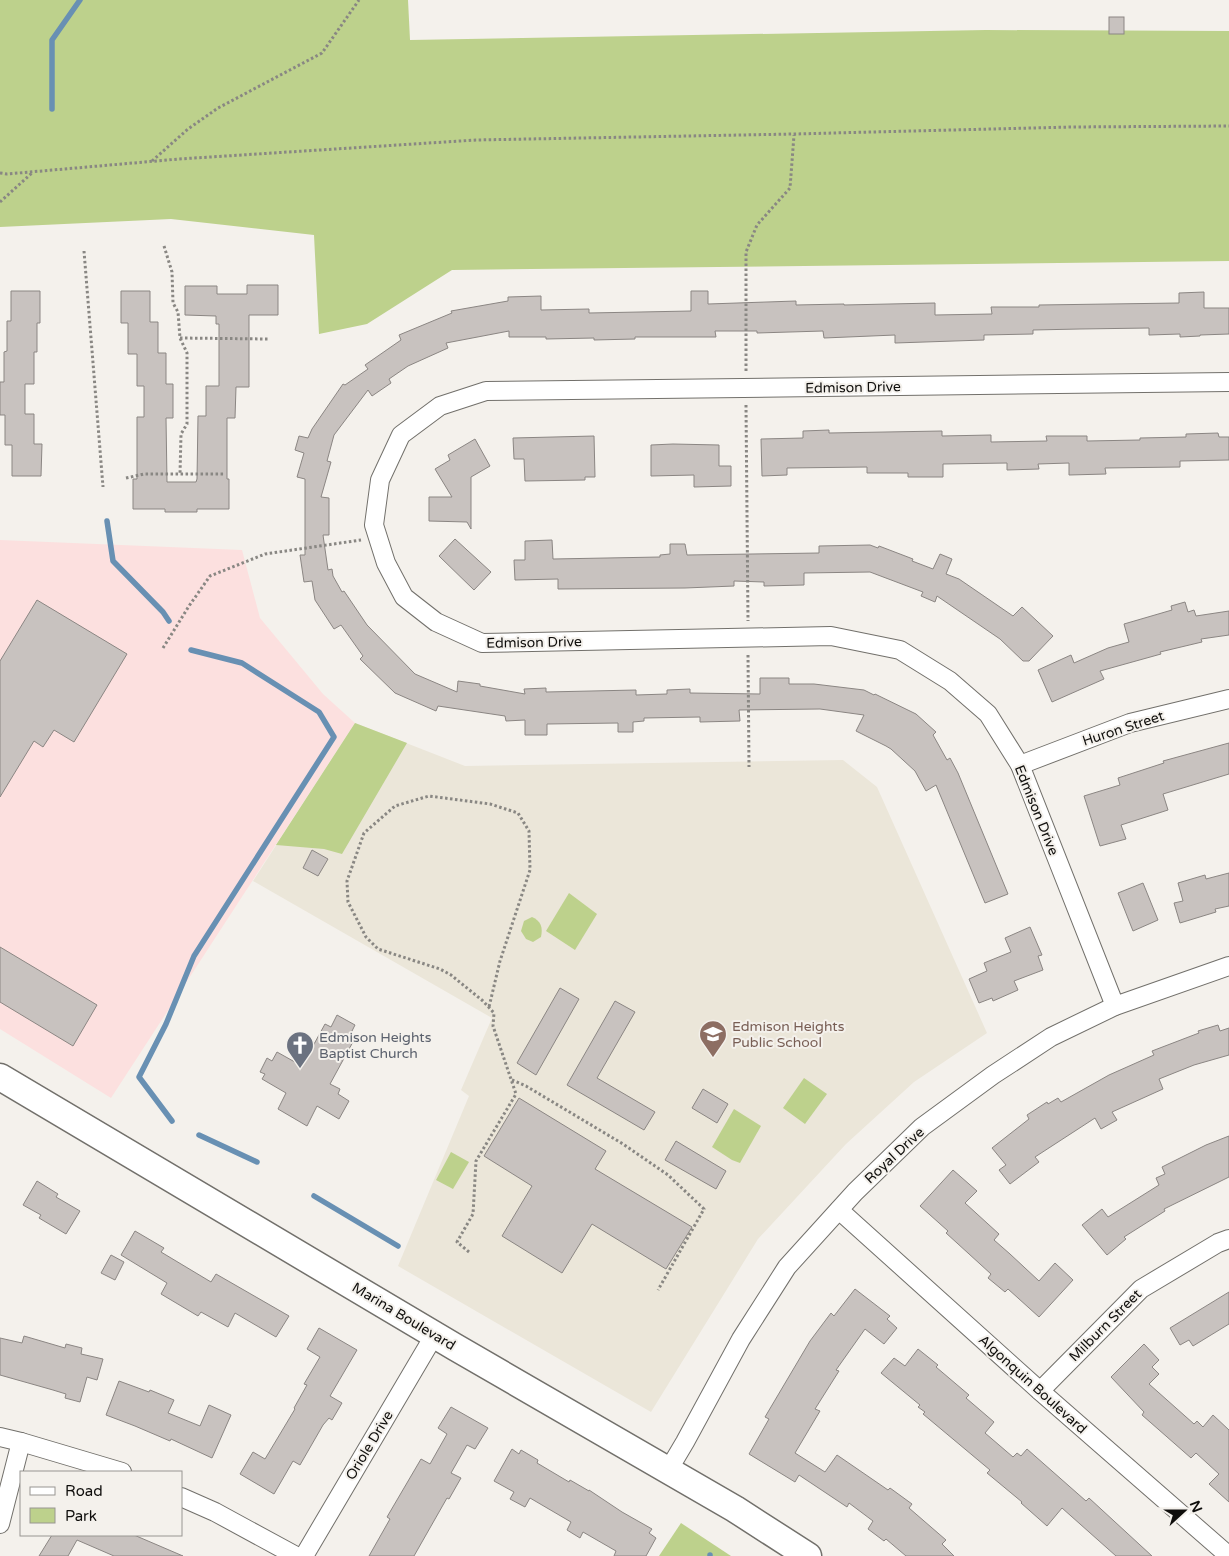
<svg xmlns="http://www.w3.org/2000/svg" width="1229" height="1556" font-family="'Varela Round',sans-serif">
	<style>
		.commercial { fill: #fce0df }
		.built { fill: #ebe6d9 }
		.green { fill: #bdd18c }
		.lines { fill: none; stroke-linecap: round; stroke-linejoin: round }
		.stream { stroke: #6890b3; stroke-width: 5.5 }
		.building { fill: #c8c2bf; stroke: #8b8683 }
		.street-casing { stroke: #72706b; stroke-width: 20 }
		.secondary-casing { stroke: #72706b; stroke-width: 29 }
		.path { stroke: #898783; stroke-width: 3; stroke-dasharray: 2.5 2.5; stroke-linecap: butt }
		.street { stroke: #fff; stroke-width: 18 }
		.secondary { stroke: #fff; stroke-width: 26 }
		.labels { text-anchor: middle; stroke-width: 4; stroke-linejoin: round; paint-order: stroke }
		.street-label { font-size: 14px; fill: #0f0e0c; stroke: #f4f1ec }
		.education-label { font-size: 14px; fill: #785e54; stroke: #f4f1ec; text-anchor: start }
		.worship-label { font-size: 14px; fill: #5b616d; stroke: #f4f1ec; text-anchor: start }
	</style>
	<rect width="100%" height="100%" fill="#f4f1ec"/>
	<polygon class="commercial" points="0,540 242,550 260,618 323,694 355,723 111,1098 0,1029"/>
	<polygon class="built" points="355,723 465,766 843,760 877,787 987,1033 914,1082 846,1144 758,1239 651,1412 398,1266 469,1096 461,1090 492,1018 253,881"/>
	<g class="green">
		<polygon points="0,0 408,0 410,40 986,30 1229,31 1229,261 452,270 367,324 319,334 314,235 171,219 0,227"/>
		<polygon points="355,723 407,743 342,854 324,849 276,845"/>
		<polygon points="569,893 597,914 575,950 546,931"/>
		<path d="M532,917C541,921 543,927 541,937L533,942L526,939L521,931L524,921Z"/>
		<polygon points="804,1078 827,1094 805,1124 783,1108"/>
		<polygon points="734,1109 761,1126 740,1163 732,1160 712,1147"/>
		<polygon points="451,1152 469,1162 453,1189 436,1180"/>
		<polygon points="681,1523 731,1556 659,1556"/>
	</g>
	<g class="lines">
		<g class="stream">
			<polyline points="52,109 52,40 80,0"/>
			<polyline points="107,521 113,561 163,612 169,621"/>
			<polyline points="172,1121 139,1077 166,1024 194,956 334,737 319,712 242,663 191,650"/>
			<polyline points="199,1135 257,1162"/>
			<polyline points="314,1196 398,1246"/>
			<polyline points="710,1555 710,1556"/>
		</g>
	</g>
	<g class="building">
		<rect x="1109" y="17" width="15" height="17"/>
		<polygon points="247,285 278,285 278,315 249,315 249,387 236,387 235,418 227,418 227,479 229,479 229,509 197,509 197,512 165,512 165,509 133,509 133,479 137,479 137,417 144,417 144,386 137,386 137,354 128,354 128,323 121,323 121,291 150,291 150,322 158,322 158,353 166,353 166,384 173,384 173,418 166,418 167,482 196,482 197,479 198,416 206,416 206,386 219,386 219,324 216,324 216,316 185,315 185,286 217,286 217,294 247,294"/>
		<polygon points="11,291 40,291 40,323 37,323 37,352 34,352 34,384 25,384 25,414 34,414 34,444 42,444 41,476 12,476 12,445 5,445 5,415 0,415 0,382 4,382 4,352 7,351 7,321 11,321"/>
		<polygon points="691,291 708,291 708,304 796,301 796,305 844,304 844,305 935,303 935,315 992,314 991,307 1039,307 1039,305 1179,303 1179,293 1204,292 1204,308 1229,308 1229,334 1200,335 1200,336 1180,337 1180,334 1149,335 1149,328 1080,329 1033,330 1033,334 984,335 984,340 895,343 895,335 824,338 823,331 757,333 757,331 715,331 716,337 635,337 635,339 594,340 594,338 546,339 546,337 509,337 509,331 446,343 448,348 408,366 389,379 391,383 372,396 368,390 334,435 327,461 331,462 321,497 329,498 329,535 323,535 328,570 332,569 333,576 342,592 344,591 367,625 415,674 457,692 458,681 480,684 480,686 525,694 524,689 546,688 546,692 636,690 636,695 667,694 667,690 690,689 690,693 760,694 760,678 789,678 789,684 814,684 864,690 874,695 875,694 916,714 936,732 933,735 947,760 950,758 958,773 1008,894 985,903 936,785 926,791 915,771 891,749 886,746 856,731 864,715 820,709 739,710 740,721 700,722 700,717 644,718 644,721 633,722 633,732 618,732 618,723 547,724 547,735 525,735 525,720 506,721 505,716 438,706 436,711 395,693 360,659 363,656 341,625 334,629 315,600 312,581 304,582 300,555 305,555 305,479 297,477 304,453 295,450 299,436 308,438 312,429 343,384 345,385 368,369 365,365 401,340 399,335 452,313 451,311 508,301 508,297 541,296 541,310 589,309 589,313 691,311"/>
		<polygon points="829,430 829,433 942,431 942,436 991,435 991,442 1047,441 1046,436 1087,436 1087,441 1140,440 1140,438 1186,437 1186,434 1218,433 1219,437 1229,437 1229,460 1180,461 1180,467 1105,468 1106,474 1069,475 1069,463 1038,464 1039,469 1007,470 1007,463 943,464 943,477 908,477 908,473 867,473 867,467 787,468 787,475 762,476 761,439 803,438 803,431"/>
		<polygon points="594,436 595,477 585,477 585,480 525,481 524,459 514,459 513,438"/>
		<polygon points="475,439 490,466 471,477 471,529 467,522 429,521 429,497 452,497 435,469 450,460 448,455"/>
		<polygon points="673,444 719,445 719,466 731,466 731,486 694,487 694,475 651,476 651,445"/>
		<polygon points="455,539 491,572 474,590 439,556"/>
		<polygon points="552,540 553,559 660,557 660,555 670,554 670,544 685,544 687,555 819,553 819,546 870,545 878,548 879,546 913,559 912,561 933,569 940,554 952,559 946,574 959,579 1013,616 1022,607 1053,636 1029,661 1023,661 1000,639 937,596 935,602 921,596 923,592 870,572 804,573 804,585 764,586 764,582 734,581 734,586 685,588 558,589 558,579 515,580 514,560 525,560 525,541"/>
		<polygon points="37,600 127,654 74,742 54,730 43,747 34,741 0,797 0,661"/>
		<polygon points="1185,602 1188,612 1194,610 1196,616 1229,611 1229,635 1201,639 1202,642 1160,652 1161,654 1100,671 1104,679 1052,702 1038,670 1071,655 1074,663 1108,648 1129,642 1124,624 1172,610 1171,606"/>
		<polygon points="1229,743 1229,774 1163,794 1168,810 1121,825 1126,839 1100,846 1084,796 1120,785 1118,778 1164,763 1163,761"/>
		<polygon points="312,850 328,859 318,876 303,868"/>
		<polygon points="1229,873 1229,906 1215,909 1216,912 1180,923 1174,903 1183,901 1178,883 1205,875 1206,879"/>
		<polygon points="1143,883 1158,920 1133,931 1118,893"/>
		<polygon points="1030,927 1042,955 1038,956 1043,970 1014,981 1018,990 993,1001 992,998 979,1003 969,979 987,971 984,963 1011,952 1005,938"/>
		<polygon points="0,947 97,1005 73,1046 0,1002"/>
		<polygon points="560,988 579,999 536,1075 517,1063"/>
		<polygon points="615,1001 635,1012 597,1078 655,1112 644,1130 567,1085"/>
		<polygon points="337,1015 355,1025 349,1037 354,1040 330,1084 340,1089 338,1094 349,1101 339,1119 317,1106 307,1126 278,1109 286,1093 262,1079 265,1074 260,1072 267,1058 272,1061 277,1052 302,1066 325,1024 331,1027"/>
		<polygon points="1218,1025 1220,1031 1229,1028 1229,1055 1194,1065 1159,1079 1163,1089 1112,1112 1117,1120 1101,1129 1095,1118 1035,1157 1039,1162 1010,1184 999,1170 1006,1165 992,1148 1029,1119 1027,1115 1047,1102 1048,1104 1058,1098 1061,1102 1109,1075 1154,1055 1152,1051 1199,1033 1198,1031"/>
		<polygon points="703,1089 728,1104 717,1123 692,1108"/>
		<polygon points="519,1098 606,1151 595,1169 692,1227 666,1269 592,1224 562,1273 502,1236 532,1186 484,1156"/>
		<polygon points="1229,1136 1229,1177 1164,1209 1165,1211 1124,1237 1126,1239 1107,1255 1082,1225 1102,1209 1108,1217 1159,1185 1156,1178 1165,1174 1162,1167 1206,1145"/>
		<polygon points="676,1141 726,1171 716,1189 665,1160"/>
		<polygon points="953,1170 977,1191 965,1203 999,1234 994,1240 1010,1254 1039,1281 1055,1263 1073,1280 1039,1317 1008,1289 1005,1292 988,1278 991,1274 946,1233 948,1231 920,1206"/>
		<polygon points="37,1181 58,1194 56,1197 80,1211 66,1234 39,1218 41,1215 23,1205"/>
		<polygon points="135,1231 164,1248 161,1252 211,1282 216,1274 289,1316 276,1337 235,1313 228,1327 201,1312 198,1316 161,1294 167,1283 121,1255"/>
		<polygon points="111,1255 124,1262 115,1280 101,1273"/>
		<polygon points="855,1289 890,1316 887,1319 897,1328 884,1344 865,1329 836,1370 839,1371 815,1409 820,1411 795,1453 825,1472 837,1455 888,1490 890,1488 912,1504 909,1508 946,1540 942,1544 954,1556 906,1556 886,1539 884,1541 868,1529 873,1521 849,1503 847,1507 799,1475 795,1482 749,1454 769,1419 765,1417 810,1341 831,1313 834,1316"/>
		<polygon points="1229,1292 1229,1324 1193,1346 1189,1340 1180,1345 1170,1328"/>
		<polygon points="319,1328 357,1350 330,1396 342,1403 332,1420 329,1418 323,1425 300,1465 293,1461 274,1494 240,1474 253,1452 265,1459 295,1409 294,1408 307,1385 304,1384 320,1357 307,1349"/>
		<polygon points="24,1336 65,1348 66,1344 82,1348 81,1354 103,1359 97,1380 87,1377 80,1402 65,1398 66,1394 53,1390 0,1375 0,1338 22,1343"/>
		<polygon points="1144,1344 1159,1360 1152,1367 1159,1374 1149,1384 1194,1424 1197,1421 1203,1427 1213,1415 1229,1430 1229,1502 1209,1484 1219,1474 1196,1453 1191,1458 1142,1415 1144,1412 1111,1377"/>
		<polygon points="918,1349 938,1365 936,1367 969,1395 966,1398 994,1422 985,1433 1013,1457 1017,1453 1021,1456 1027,1449 1086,1501 1089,1498 1152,1556 1116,1556 1062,1508 1047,1526 1021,1503 1022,1502 987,1473 990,1470 923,1414 925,1412 918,1407 920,1405 881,1373 894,1358 905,1366"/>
		<polygon points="119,1381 149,1392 150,1390 174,1400 168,1413 200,1426 209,1405 231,1415 212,1458 171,1439 170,1441 135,1426 106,1415"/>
		<polygon points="451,1407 488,1428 475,1449 467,1445 451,1473 461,1478 449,1499 447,1498 414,1556 369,1556 390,1519 387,1517 421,1459 430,1464 447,1434 438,1428"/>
		<polygon points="512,1449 519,1454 521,1450 538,1460 537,1463 569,1482 570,1480 589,1491 589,1490 622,1512 652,1529 649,1533 656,1538 646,1556 614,1556 616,1551 583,1532 580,1538 567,1530 571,1522 530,1498 525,1507 510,1499 514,1492 494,1481"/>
		<polygon points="52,1535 134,1535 183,1556 114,1556 77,1540 68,1556 39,1556"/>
	</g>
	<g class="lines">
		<g class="street-casing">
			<g id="street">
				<polyline points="1020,765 1130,723 1229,699"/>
				<polyline points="1115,1006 1020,765 988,714 950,681 900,650 831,636 482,643 436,622 404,597 386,563 374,525 380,480 401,435 440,406 486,391 1229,382"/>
				<polyline points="839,1210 1040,1391 1229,1556"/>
				<polyline points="1040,1391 1141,1289 1218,1243 1229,1239"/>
				<polyline points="0,1437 21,1442 122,1472"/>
				<polyline points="669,1469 685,1442 741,1339 787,1267 855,1192 922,1127 993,1075 1051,1037 1115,1006 1229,966"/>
				<polyline points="181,1497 215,1512 296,1556"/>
				<polyline points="0,1524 21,1442"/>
				<polyline points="304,1556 435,1334"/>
			</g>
		</g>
		<g class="secondary-casing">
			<polyline id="secondary" points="0,1077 455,1347 735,1509 808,1556"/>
		</g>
		<g class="path">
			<polyline points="152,161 188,129 218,108 322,53 359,0"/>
			<polyline points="0,173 7,174 179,159 476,140 794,134 1071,127 1229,126"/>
			<polyline points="0,202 33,172"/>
			<polyline points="164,246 172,272 173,303 178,312 180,338 187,353 187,424 181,434 180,474"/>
			<polyline points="84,251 103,487"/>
			<polyline points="180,338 268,339"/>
			<polyline points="746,371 746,252 757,225 790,188 794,135"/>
			<polyline points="746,405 748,621"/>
			<polyline points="126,478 144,474 225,474"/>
			<polyline points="163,648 189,606 210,576 265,554 361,540"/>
			<polyline points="748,655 749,767"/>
			<polyline points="512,1080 526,1086 623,1144 668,1175 704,1209 658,1290"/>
			<polyline points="469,1252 457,1242 473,1214 476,1161 516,1094 493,1026 494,1013 483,1001 451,975 440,969 378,949 366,937 348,902 347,881 364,833 395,806 429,796 490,804 518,813 529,831 530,870 500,961 489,1007"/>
		</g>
		<use href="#street" class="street"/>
		<use href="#secondary" class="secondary"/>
	</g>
	<defs>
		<g id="school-pin" transform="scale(1.4375)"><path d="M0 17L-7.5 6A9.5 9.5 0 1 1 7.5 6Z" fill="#8d6e63" stroke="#f4f1ec"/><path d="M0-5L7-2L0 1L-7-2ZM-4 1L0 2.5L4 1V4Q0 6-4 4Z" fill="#fff"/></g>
		<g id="church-pin" transform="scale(1.4375)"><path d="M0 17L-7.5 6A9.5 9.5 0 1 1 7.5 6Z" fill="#6b7280" stroke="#f4f1ec"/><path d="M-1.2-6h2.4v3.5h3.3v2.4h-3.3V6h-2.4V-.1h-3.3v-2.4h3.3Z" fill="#fff"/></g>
	</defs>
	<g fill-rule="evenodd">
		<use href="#school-pin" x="713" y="1034"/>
		<use href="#church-pin" x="300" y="1045"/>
	</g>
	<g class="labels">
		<g class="street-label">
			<text transform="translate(853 387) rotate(-1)" y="5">Edmison Drive</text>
			<text transform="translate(534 642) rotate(-1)" y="5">Edmison Drive</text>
			<text transform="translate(1123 728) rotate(-18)" y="5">Huron Street</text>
			<text transform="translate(1037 810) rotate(68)" y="5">Edmison Drive</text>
			<text transform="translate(894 1155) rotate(-43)" y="5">Royal Drive</text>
			<text transform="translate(404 1316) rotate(31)" y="5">Marina Boulevard</text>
			<text transform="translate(1105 1325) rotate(-45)" y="5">Milburn Street</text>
			<text transform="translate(1033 1384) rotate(42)" y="5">Algonquin Boulevard</text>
			<text transform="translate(369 1445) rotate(-59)" y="5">Oriole Drive</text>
		</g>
		<g class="education-label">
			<text x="732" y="1031">Edmison Heights<tspan x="732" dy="16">Public School</tspan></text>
		</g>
		<g class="worship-label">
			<text x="319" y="1042">Edmison Heights<tspan x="319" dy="16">Baptist Church</tspan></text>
		</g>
	</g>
	<rect x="20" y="1471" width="162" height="65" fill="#f4f1ec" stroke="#989692"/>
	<rect x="30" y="1487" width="25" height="8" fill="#ffffff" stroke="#989692"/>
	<text x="65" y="1496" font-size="15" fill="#0f0e0c">Road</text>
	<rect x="30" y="1508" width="25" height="15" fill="#bdd18c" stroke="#989692"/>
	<text x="65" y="1521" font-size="15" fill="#0f0e0c">Park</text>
	<g transform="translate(1184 1511) rotate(69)" stroke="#f4f1ec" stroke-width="4" paint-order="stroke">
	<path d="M0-4L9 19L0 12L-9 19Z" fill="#0f0e0c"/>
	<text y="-8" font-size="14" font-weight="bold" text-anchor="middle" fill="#0f0e0c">N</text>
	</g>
</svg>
